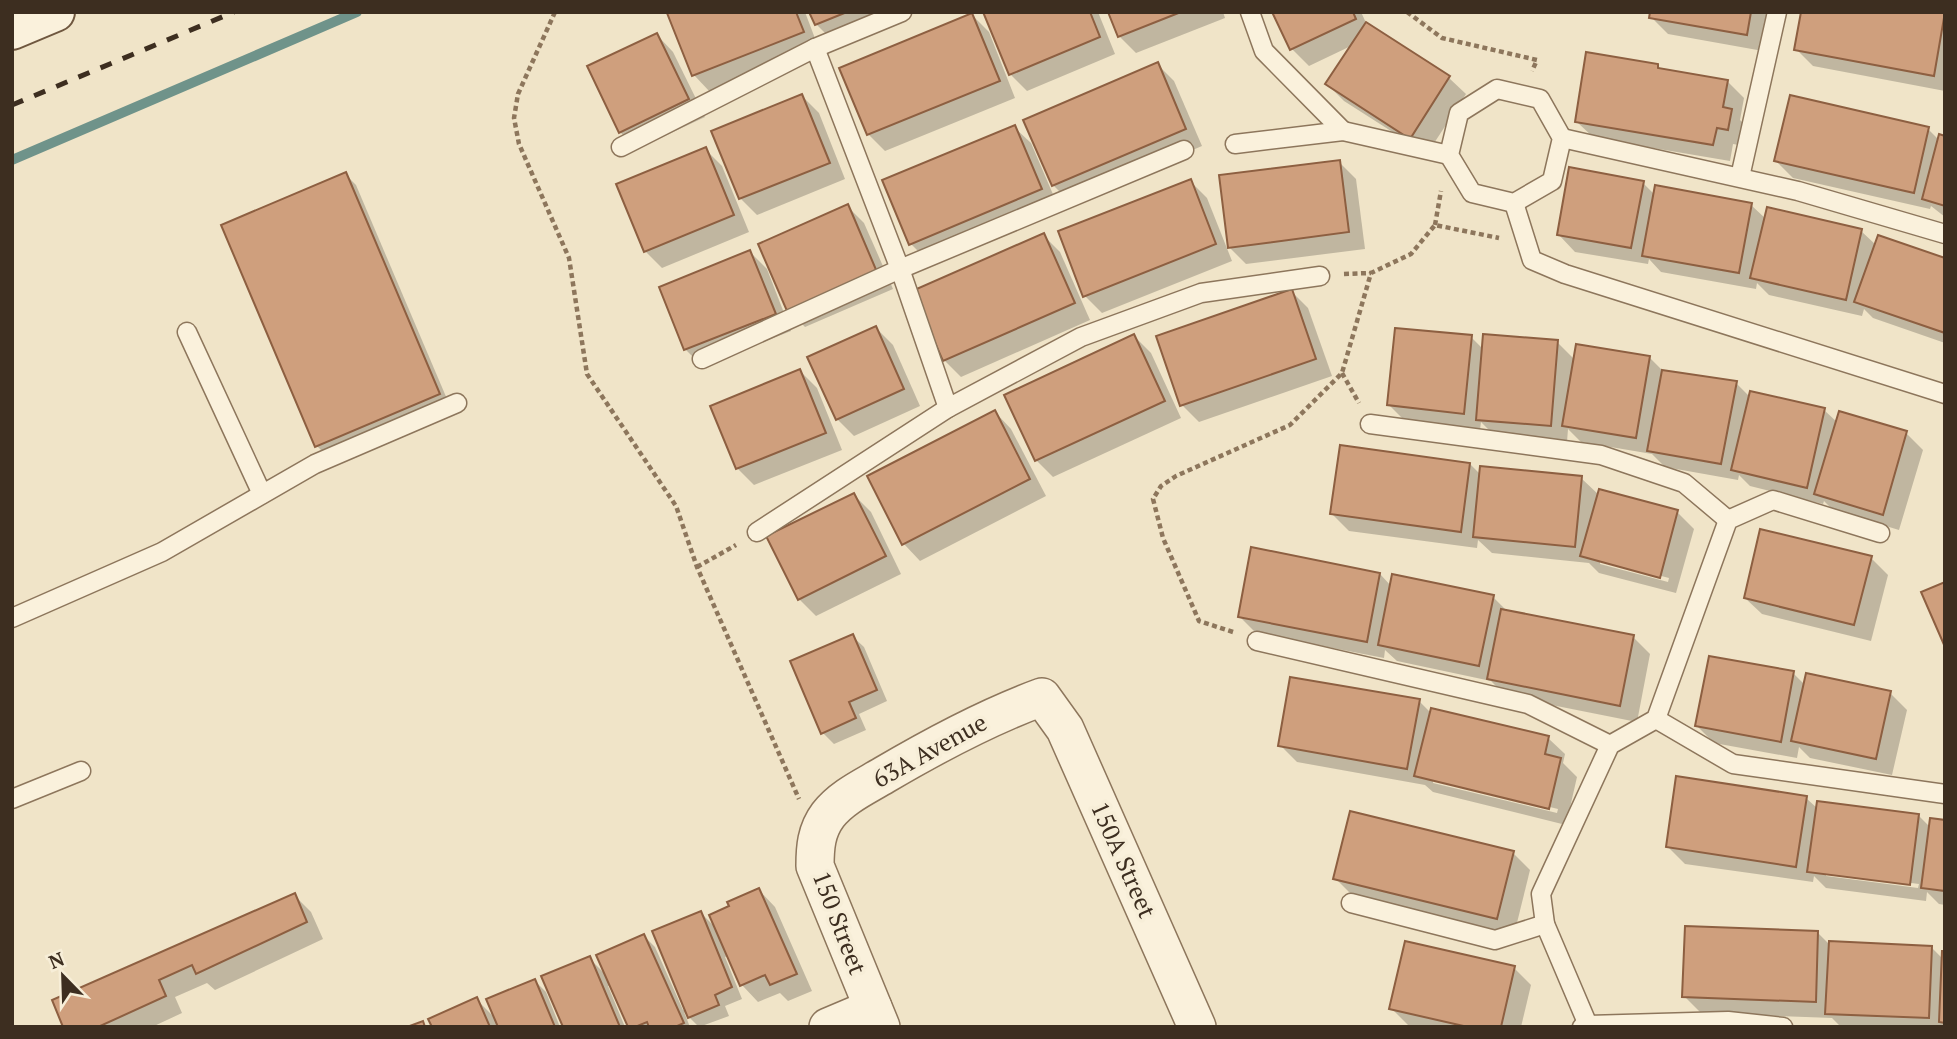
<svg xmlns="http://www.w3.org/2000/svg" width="1957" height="1039" font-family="'PT Serif',serif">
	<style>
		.shadow { fill: #0003; fill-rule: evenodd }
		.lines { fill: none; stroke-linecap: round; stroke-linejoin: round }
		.stream { stroke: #6f938a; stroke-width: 10 }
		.building { fill: #cf9f7d; stroke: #8d5f41; stroke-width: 2 }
		.lane-casing { stroke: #8d765c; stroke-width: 21 }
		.street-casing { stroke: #8d765c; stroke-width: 40 }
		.secondary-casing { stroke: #6f573f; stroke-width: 42 }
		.path { stroke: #8d765c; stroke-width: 4.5; stroke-dasharray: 5 3.5; stroke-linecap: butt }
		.lane { stroke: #faf1dc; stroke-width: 18 }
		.street { stroke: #faf1dc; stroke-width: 37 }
		.secondary { stroke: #faf1dc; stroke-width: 38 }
		.rail { stroke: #3d2e20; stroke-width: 5; stroke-dasharray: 12 12; stroke-linecap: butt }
		.labels { text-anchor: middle; stroke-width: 7; stroke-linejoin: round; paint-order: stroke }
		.street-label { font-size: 24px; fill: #3d2e20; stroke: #f7eed8 }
	</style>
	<rect width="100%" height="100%" fill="#f0e4c8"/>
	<g class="shadow">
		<polygon points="673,12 805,12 819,49 710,92 694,75 669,14"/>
		<polygon points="811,12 904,12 833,41 816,24"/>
		<polygon points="985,12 1098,12 1115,54 1027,91 1010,74"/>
		<polygon points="1110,12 1223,12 1225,18 1136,53 1119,36"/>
		<polygon points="1274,12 1361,12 1367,25 1449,78 1466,94 1427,154 1344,101 1327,84 1353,45 1309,66 1292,49"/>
		<polygon points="1652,12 1770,12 1763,51 1668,34 1651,17"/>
		<polygon points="1945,12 1945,91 1813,66 1796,49"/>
		<polygon points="972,15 989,32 1015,98 885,151 868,134"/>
		<polygon points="657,35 673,52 705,117 637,149 620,132"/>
		<polygon points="1158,65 1174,81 1202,146 1070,202 1053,185"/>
		<polygon points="1658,66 1662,70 1727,81 1744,98 1740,120 1748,128 1745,146 1733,144 1730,161 1594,138 1577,122"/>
		<polygon points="802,96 819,113 845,179 757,215 740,198"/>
		<polygon points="1014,127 1031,143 1058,206 928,261 911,244"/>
		<polygon points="1928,129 1939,140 1945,137 1945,217 1931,206 1930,209 1793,178 1776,161"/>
		<polygon points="705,149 722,166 749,232 662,268 645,251"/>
		<polygon points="1339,162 1356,179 1365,249 1246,264 1229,247"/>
		<polygon points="345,174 356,185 450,406 328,457 317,446"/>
		<polygon points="1190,181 1207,198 1232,261 1102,313 1085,296"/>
		<polygon points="1643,183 1655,195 1751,205 1766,219 1861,231 1876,245 1945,259 1945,343 1873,318 1864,309 1862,316 1769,295 1757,283 1756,289 1661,272 1649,259 1648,264 1575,252 1559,235"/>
		<polygon points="847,206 864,223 893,289 805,327 789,310"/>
		<polygon points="1043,235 1060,252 1090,320 961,377 944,360"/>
		<polygon points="750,252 767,269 791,331 702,366 685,349"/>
		<polygon points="1291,291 1308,308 1332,376 1199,422 1182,405"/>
		<polygon points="876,328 893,345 920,406 854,436 837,419"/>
		<polygon points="1134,336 1151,353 1181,418 1053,477 1036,460"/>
		<polygon points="1471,337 1484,350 1557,342 1575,360 1649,357 1664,372 1736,383 1750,397 1824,410 1838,423 1840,414 1906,433 1923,450 1899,530 1833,510 1824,501 1823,504 1750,486 1739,475 1738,480 1665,467 1652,454 1581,442 1568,429 1567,442 1495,436 1481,422 1480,430 1406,422 1389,405"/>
		<polygon points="800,371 817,388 842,450 754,485 737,468"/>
		<polygon points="995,412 1011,429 1046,496 920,561 904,544 869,477"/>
		<path d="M1470,464L1481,475L1581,478L1599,495L1677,512L1694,529L1676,593L1599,573L1589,563L1492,553L1478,540L1477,548L1349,531L1332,514ZM1600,560L1669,578L1668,582L1600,564Z"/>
		<polygon points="854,495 871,512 901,574 816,616 799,599"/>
		<polygon points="1871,558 1888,575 1871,641 1762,614 1745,598"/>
		<polygon points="1380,574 1392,587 1493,597 1508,612 1633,637 1650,654 1637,722 1506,696 1491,681 1397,661 1385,650 1384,658 1256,633 1239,616"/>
		<polygon points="852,636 864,647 887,701 859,714 866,730 834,744 823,733"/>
		<polygon points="1793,673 1805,685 1890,693 1907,710 1892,775 1810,758 1799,747 1797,758 1714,743 1697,726"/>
		<path d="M1419,701L1431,713L1548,738L1565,754L1563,763L1577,777L1566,825L1433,792L1425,785L1297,762L1280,745ZM1433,779L1558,809L1557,813L1433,783Z"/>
		<path d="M1806,798L1818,809L1919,816L1931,828L1945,822V905L1939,904L1927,892L1926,901L1826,888L1814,876L1813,882L1685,864L1668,847ZM1826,872L1919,884L1918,888L1826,876Z"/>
		<polygon points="1513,853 1530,870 1514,935 1352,895 1335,878"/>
		<polygon points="759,890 775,907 812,991 788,1001 780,993 758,1002 742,985 728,956 725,957 742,999 725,1006 729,1016 699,1027 684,1012 690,1027 630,1027 611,985 608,986 625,1027 565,1027 589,958 606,975 644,936 655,947 683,1010 686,1009 701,913 716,928"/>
		<polygon points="294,895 311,912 323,939 215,990 207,983 175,997 182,1013 152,1027 65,1027"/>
		<polygon points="1818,933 1828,943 1932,948 1944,960 1945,953 1945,1027 1841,1027 1832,1018 1701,1013 1684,996"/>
		<polygon points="1514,968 1531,985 1521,1027 1416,1027 1408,1025 1391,1008"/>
		<polygon points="535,981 546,992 560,1027 434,1027 476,999 496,1019"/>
	</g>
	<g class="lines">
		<polyline class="stream" points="12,160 357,12"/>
	</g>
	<g class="building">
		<polygon points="796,12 804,32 692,76 667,13"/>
		<polygon points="809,12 847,12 815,25"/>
		<polygon points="983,12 1090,12 1100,37 1009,75"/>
		<polygon points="1108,12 1181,12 1118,37"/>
		<polygon points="1272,12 1353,12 1356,19 1290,50"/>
		<polygon points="1650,12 1751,12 1747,35 1649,18"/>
		<polygon points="1801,12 1945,12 1934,76 1794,50"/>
		<polygon points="972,13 1000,81 867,135 839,68"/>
		<polygon points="1366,22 1450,76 1410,139 1325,84"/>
		<polygon points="657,33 689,99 619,133 587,66"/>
		<polygon points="1586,52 1658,64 1658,68 1728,80 1723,107 1732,109 1728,130 1717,128 1713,145 1575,122"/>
		<polygon points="1158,62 1186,129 1052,186 1023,120"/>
		<polygon points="802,94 830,163 739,199 711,131"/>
		<polygon points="1790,95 1929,127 1914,193 1774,161"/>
		<polygon points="1015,125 1042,189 909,245 882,180"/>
		<polygon points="1939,134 1945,136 1945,206 1922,199"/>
		<polygon points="706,147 734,215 644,252 616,184"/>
		<polygon points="1340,160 1349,232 1228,248 1219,175"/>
		<polygon points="1569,167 1644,181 1631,248 1557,235"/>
		<polygon points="346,172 440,394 315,447 221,225"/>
		<polygon points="1191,179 1216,244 1083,297 1058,231"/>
		<polygon points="1655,185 1752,203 1739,273 1642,256"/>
		<polygon points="848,204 877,272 787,311 758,244"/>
		<polygon points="1767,207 1862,229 1846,300 1750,278"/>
		<polygon points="1044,233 1075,303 943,361 912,291"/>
		<polygon points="1878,235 1945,258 1945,333 1854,302"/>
		<polygon points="750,250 776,314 684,350 659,287"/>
		<polygon points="1292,289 1316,359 1180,406 1156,336"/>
		<polygon points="876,326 904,389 836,420 807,357"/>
		<polygon points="1395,328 1472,335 1464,414 1387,405"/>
		<polygon points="1134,334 1165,401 1035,461 1004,395"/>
		<polygon points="1483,334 1558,340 1551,426 1476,420"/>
		<polygon points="1576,344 1650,356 1636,438 1562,426"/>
		<polygon points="800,369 826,433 736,469 710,406"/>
		<polygon points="1662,370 1737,381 1721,464 1647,451"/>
		<polygon points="1750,391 1825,408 1807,488 1731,470"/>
		<polygon points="995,410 1030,479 902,545 867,476"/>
		<polygon points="1839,411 1907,431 1883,515 1814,494"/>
		<polygon points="1340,445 1470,463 1461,532 1330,514"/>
		<polygon points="1480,466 1582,476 1575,547 1473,537"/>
		<polygon points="1599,489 1678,510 1660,578 1580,556"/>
		<polygon points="854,493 886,556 798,600 766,536"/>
		<polygon points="1760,529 1872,556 1854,625 1744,598"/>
		<polygon points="1251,547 1380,573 1367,642 1238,617"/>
		<polygon points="1392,574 1494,595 1479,666 1378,645"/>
		<polygon points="1945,582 1945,647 1921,592"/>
		<polygon points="1501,609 1634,635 1620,706 1487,679"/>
		<polygon points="853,634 877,690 849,702 856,718 821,734 790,661"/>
		<polygon points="1709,656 1794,671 1781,742 1695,726"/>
		<polygon points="1806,673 1891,691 1876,759 1791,741"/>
		<polygon points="1290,677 1420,699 1407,769 1278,746"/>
		<polygon points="1431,708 1549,736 1545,754 1561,758 1549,809 1414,776"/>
		<polygon points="1676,776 1807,796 1796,867 1666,847"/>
		<polygon points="1817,801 1919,814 1910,885 1807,872"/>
		<polygon points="1350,811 1514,851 1497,919 1333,879"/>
		<polygon points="1930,818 1945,820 1945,891 1921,888"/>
		<polygon points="759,888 797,974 770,985 765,975 740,986 709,915 729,906 727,902"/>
		<polygon points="295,893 307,922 196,974 192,965 159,980 166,996 98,1027 63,1027 52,1000"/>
		<polygon points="701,911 732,987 715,995 719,1005 688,1018 652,931"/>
		<polygon points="1685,926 1818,931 1816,1002 1682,997"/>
		<polygon points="644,934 684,1023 675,1027 649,1027 647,1022 635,1027 628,1027 596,955"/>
		<polygon points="1405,941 1515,966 1501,1027 1468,1027 1389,1009"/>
		<polygon points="1829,941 1932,946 1929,1018 1825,1014"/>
		<polygon points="1942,951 1945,951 1945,1023 1939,1022"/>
		<polygon points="590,956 620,1027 563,1027 541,976"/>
		<polygon points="535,979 555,1027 498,1027 486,999"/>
		<polygon points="477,997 490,1027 432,1027 428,1019"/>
		<polygon points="423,1021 425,1027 407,1027"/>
	</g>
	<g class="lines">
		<g class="lane-casing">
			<g id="lane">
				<polyline points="1250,12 1264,51 1343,131"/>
				<polyline points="815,48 900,269 948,408"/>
				<polygon points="1497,89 1540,99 1562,138 1552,181 1514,203 1472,193 1449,155 1459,113"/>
				<polyline points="1562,138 1798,191 1945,234"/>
				<polyline points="1235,144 1343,131 1449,155"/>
				<polyline points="621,147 815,48 902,12"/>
				<polyline points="1740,177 1777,12"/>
				<polyline points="1514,203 1532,260 1565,274 1945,394"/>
				<polyline points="187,332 262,494"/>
				<polyline points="702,359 900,269 1184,150"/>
				<polyline points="1370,424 1601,455 1684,483 1728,520"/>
				<polyline points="757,532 948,408 1081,337 1201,293 1320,276"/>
				<polyline points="12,618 162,552 315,464 457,403"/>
				<polyline points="1257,641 1528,704 1610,745"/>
				<polyline points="1656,719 1733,764 1945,794"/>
				<polyline points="12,799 81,771"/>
				<polyline points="1351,903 1495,940 1545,924"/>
				<polyline points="1588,1025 1545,924 1541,894 1610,745 1656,719 1728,520 1773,500 1880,533"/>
				<polyline points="1582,1027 1588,1025 1728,1021 1783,1027"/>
			</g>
		</g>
		<g class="street-casing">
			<g id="street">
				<polyline points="828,1027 873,1008"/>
				<path d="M881,1027L815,866C815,848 816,831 828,815C842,797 864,787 884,775C935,745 987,717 1042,697L1065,729L1197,1027"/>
			</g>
		</g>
		<g class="secondary-casing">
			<polyline id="secondary" points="12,30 55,12"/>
		</g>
		<g class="path">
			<polyline points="555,12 518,94 514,118 519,144 569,258 587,374 676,506 697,567 799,799"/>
			<polyline points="1407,12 1442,38 1537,60 1532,71"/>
			<polyline points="1435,225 1441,191"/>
			<polyline points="1344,274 1371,273"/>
			<polyline points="1342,373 1359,403"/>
			<polyline points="697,567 736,545"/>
			<polyline points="1233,632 1199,621 1163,538 1153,499 1161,486 1176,476 1290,425 1342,373 1371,273 1411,254 1435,225 1499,238"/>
		</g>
		<use href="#lane" class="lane"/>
		<use href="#street" class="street"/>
		<use href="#secondary" class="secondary"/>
		<polyline class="rail" points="12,105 234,12"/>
	</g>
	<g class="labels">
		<g class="street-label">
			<text transform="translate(930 751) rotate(-29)" y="8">63A Avenue</text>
			<text transform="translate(1123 860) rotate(66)" y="8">150A Street</text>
			<text transform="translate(839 923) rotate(69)" y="8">150 Street</text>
		</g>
	</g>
	<rect width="1957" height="1039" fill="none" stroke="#3d2e20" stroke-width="28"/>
	<g transform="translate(63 976) rotate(337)" stroke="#f7eed8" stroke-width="5" paint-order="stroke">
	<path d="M0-5L12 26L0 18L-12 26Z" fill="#3d2e20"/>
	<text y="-10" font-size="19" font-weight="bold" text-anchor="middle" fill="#3d2e20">N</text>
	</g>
</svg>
